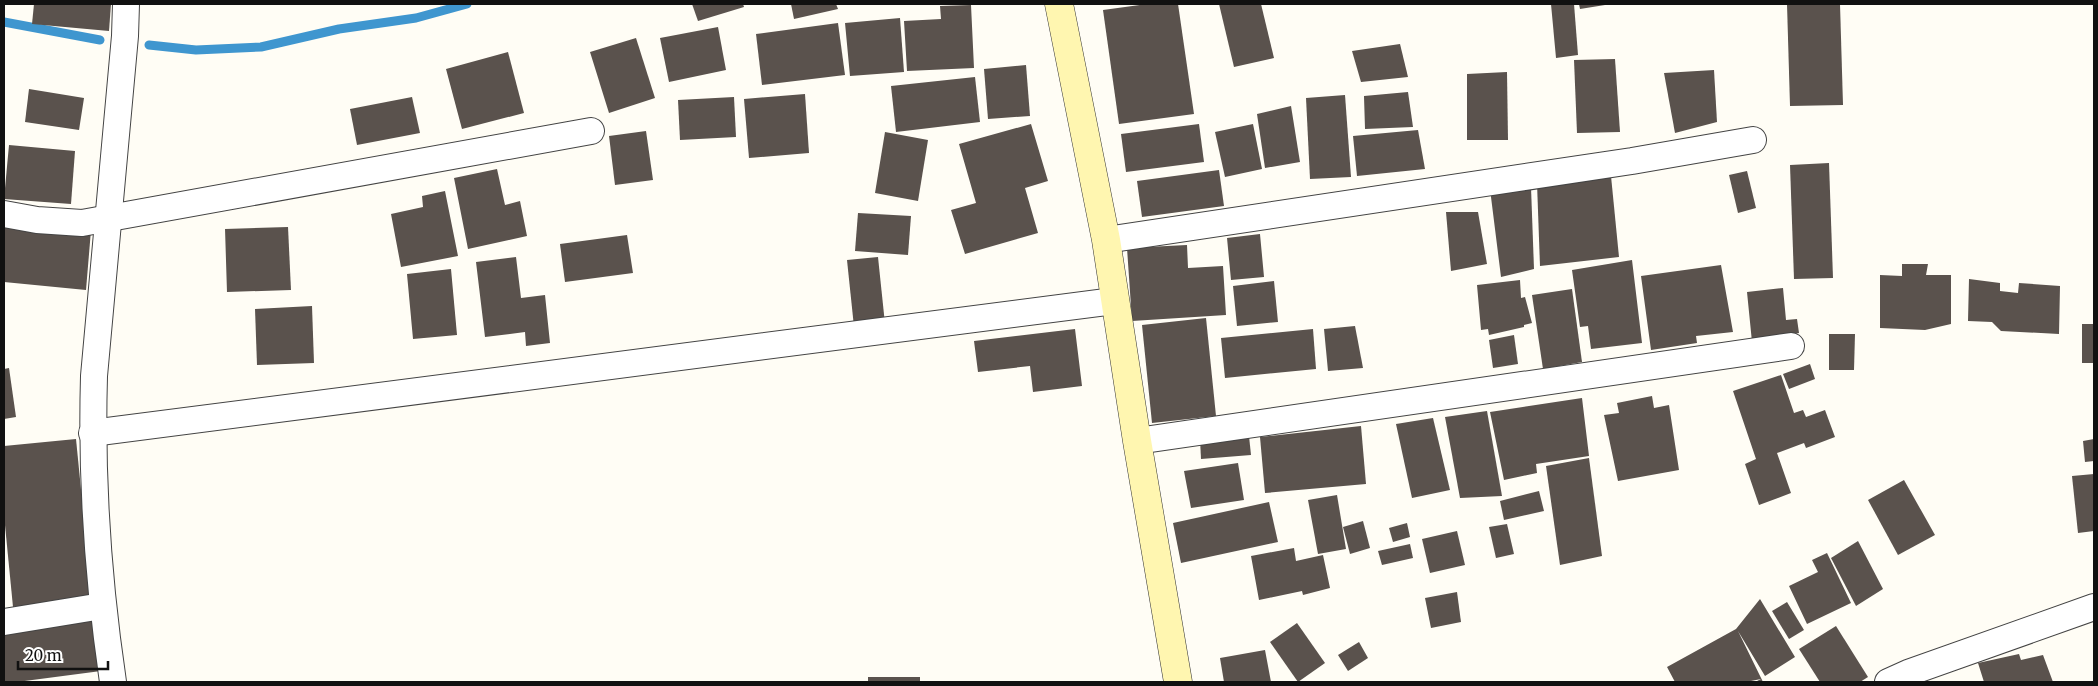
<svg xmlns="http://www.w3.org/2000/svg" width="2098" height="686" font-family="Merriweather,serif">
	<style>
		.lines { fill: none; stroke-linecap: round; stroke-linejoin: round }
		.stream { stroke: #3f96cf; stroke-width: 9 }
		.building { fill: #5a524d }
		.minor-casing { stroke: #444; stroke-width: 28 }
		.secondary-casing { stroke: #333; stroke-width: 29 }
		.minor { stroke: #fff; stroke-width: 26 }
		.secondary { stroke: #fff6b0; stroke-width: 28 }
	</style>
	<rect width="100%" height="100%" fill="#fffdf5"/>
	<g class="lines">
		<g class="stream">
			<polyline points="4,22 100,40"/>
			<polyline points="149,45 196,50 261,47 339,29 416,18 467,4"/>
		</g>
	</g>
	<g class="building">
		<polygon points="34,4 111,4 109,31 32,24"/>
		<polygon points="692,4 743,4 744,7 698,21"/>
		<polygon points="791,4 836,4 838,9 794,19"/>
		<polygon points="1147,4 1178,4 1194,114 1119,124 1103,10"/>
		<polygon points="1219,4 1261,4 1274,58 1234,67"/>
		<polygon points="1551,4 1574,4 1578,55 1556,58"/>
		<polygon points="1579,4 1605,4 1605,5 1580,9"/>
		<polygon points="1787,4 1840,4 1843,105 1790,106"/>
		<polygon points="971,5 974,68 907,71 904,21 941,19 940,6"/>
		<polygon points="900,18 904,72 850,76 845,23"/>
		<polygon points="838,23 845,75 762,85 756,34"/>
		<polygon points="718,27 726,70 669,82 660,38"/>
		<polygon points="636,38 655,98 609,113 590,52"/>
		<polygon points="1400,44 1408,77 1361,82 1352,51"/>
		<polygon points="508,52 524,113 462,129 446,69"/>
		<polygon points="1615,59 1620,132 1577,133 1574,60"/>
		<polygon points="1026,65 1030,116 988,119 984,69"/>
		<polygon points="1714,70 1717,122 1675,133 1664,73"/>
		<polygon points="1507,72 1508,140 1467,140 1467,74"/>
		<polygon points="975,77 980,122 896,132 891,86"/>
		<polygon points="29,89 84,98 79,130 25,122"/>
		<polygon points="1408,92 1413,127 1365,129 1364,96"/>
		<polygon points="805,94 809,153 749,158 744,99"/>
		<polygon points="1345,95 1351,177 1310,179 1306,98"/>
		<polygon points="412,97 420,133 357,145 350,109"/>
		<polygon points="734,97 736,137 680,140 678,100"/>
		<polygon points="1291,106 1300,162 1265,168 1257,114"/>
		<polygon points="1031,124 1048,181 1025,188 1038,233 965,254 951,210 976,203 959,144"/>
		<polygon points="1199,124 1204,162 1126,172 1121,134"/>
		<polygon points="1253,124 1262,169 1225,177 1215,132"/>
		<polygon points="1418,130 1425,169 1357,176 1353,136"/>
		<polygon points="646,131 653,180 615,185 609,136"/>
		<polygon points="885,132 928,140 918,201 875,193"/>
		<polygon points="9,145 75,151 71,204 4,199"/>
		<polygon points="1829,163 1833,278 1794,279 1790,165"/>
		<polygon points="497,169 505,205 520,201 527,236 468,249 454,178"/>
		<polygon points="1219,170 1224,206 1142,217 1137,181"/>
		<polygon points="1747,171 1756,208 1738,213 1729,175"/>
		<polygon points="1611,176 1619,257 1540,266 1537,183"/>
		<polygon points="1531,187 1534,269 1501,277 1490,189"/>
		<polygon points="445,191 458,256 401,267 391,214 423,207 422,196"/>
		<polygon points="1446,212 1478,212 1487,264 1451,271"/>
		<polygon points="858,213 911,216 908,255 855,251"/>
		<polygon points="4,222 91,230 86,290 4,282"/>
		<polygon points="288,227 291,290 227,292 225,229"/>
		<polygon points="1260,234 1264,277 1231,280 1227,238"/>
		<polygon points="627,235 633,273 565,282 560,244"/>
		<polygon points="1187,245 1188,268 1223,266 1226,315 1132,321 1127,248"/>
		<polygon points="516,257 521,298 545,295 550,343 526,346 525,332 485,337 476,262"/>
		<polygon points="878,257 885,324 854,327 847,260"/>
		<polygon points="1632,260 1642,343 1591,349 1588,326 1580,327 1572,270"/>
		<polygon points="1902,264 1928,264 1926,275 1951,275 1951,324 1925,330 1880,328 1880,275 1902,276"/>
		<polygon points="1721,265 1733,332 1696,336 1697,343 1651,350 1641,276"/>
		<polygon points="451,269 457,335 413,339 407,274"/>
		<polygon points="1969,279 2000,283 2000,291 2018,293 2019,283 2060,286 2059,334 2001,331 1992,322 1968,321"/>
		<polygon points="1520,280 1521,298 1525,297 1532,323 1524,325 1524,327 1489,335 1488,329 1481,330 1477,285"/>
		<polygon points="1274,281 1278,322 1237,326 1233,286"/>
		<polygon points="1783,288 1786,320 1797,319 1799,333 1752,342 1747,292"/>
		<polygon points="1572,289 1582,362 1543,369 1532,295"/>
		<polygon points="312,306 314,363 257,365 255,309"/>
		<polygon points="1206,318 1216,416 1152,423 1142,325"/>
		<rect x="2082" y="324" width="12" height="39"/>
		<polygon points="1355,326 1363,368 1328,371 1324,329"/>
		<polygon points="1075,329 1082,386 1033,392 1030,366 978,372 974,341"/>
		<polygon points="1313,329 1316,369 1225,378 1221,338"/>
		<polygon points="1829,334 1855,334 1854,370 1829,370"/>
		<polygon points="1514,335 1518,364 1493,368 1489,340"/>
		<polygon points="1810,364 1815,379 1789,389 1783,374"/>
		<polygon points="9,368 16,417 4,419 4,369"/>
		<polygon points="1781,375 1794,413 1803,410 1806,417 1825,410 1835,437 1806,448 1804,443 1777,453 1791,493 1759,505 1745,464 1756,459 1733,391"/>
		<polygon points="1652,396 1654,408 1669,405 1679,470 1618,481 1604,415 1619,413 1617,403"/>
		<polygon points="1582,398 1589,456 1536,464 1537,473 1504,480 1490,412"/>
		<polygon points="1487,411 1502,496 1460,498 1445,417"/>
		<polygon points="1433,418 1450,490 1412,498 1396,424"/>
		<polygon points="1361,426 1366,484 1265,493 1260,437"/>
		<polygon points="1249,436 1251,455 1201,459 1200,439"/>
		<polygon points="76,439 92,600 13,607 4,515 4,446"/>
		<polygon points="2094,439 2094,461 2085,462 2083,441"/>
		<polygon points="1589,458 1602,556 1560,565 1546,466"/>
		<polygon points="1238,463 1244,500 1191,508 1184,471"/>
		<polygon points="2094,474 2094,531 2078,533 2072,476"/>
		<polygon points="1904,480 1935,535 1898,555 1868,500"/>
		<polygon points="1539,491 1544,511 1504,520 1500,501"/>
		<polygon points="1337,495 1346,549 1318,554 1308,500"/>
		<polygon points="1269,502 1278,542 1181,563 1173,523"/>
		<polygon points="1363,521 1370,548 1350,554 1343,527"/>
		<polygon points="1407,523 1410,537 1393,542 1389,528"/>
		<polygon points="1507,524 1514,554 1496,558 1489,527"/>
		<polygon points="1457,531 1465,565 1430,573 1422,539"/>
		<polygon points="1858,541 1883,589 1856,606 1831,558"/>
		<polygon points="1410,544 1413,558 1382,565 1378,551"/>
		<polygon points="1294,548 1296,561 1323,555 1330,588 1303,595 1302,591 1259,600 1251,556"/>
		<polygon points="1827,553 1851,603 1807,624 1789,586 1818,572 1812,560"/>
		<polygon points="1457,592 1461,622 1431,628 1425,598"/>
		<polygon points="1760,599 1795,657 1765,676 1738,631 1763,682 1755,682 1761,679 1746,682 1675,682 1667,667 1736,629"/>
		<polygon points="1787,602 1804,630 1789,639 1772,611"/>
		<polygon points="94,618 101,671 17,682 4,682 4,630"/>
		<polygon points="1297,623 1325,663 1298,682 1270,642"/>
		<polygon points="1836,626 1868,677 1860,682 1820,682 1799,649"/>
		<polygon points="1359,642 1368,658 1348,671 1338,655"/>
		<polygon points="1265,650 1271,682 1224,682 1220,658"/>
		<polygon points="2019,654 2021,660 2043,655 2053,682 1984,682 1978,663"/>
		<rect x="868" y="677" width="52" height="5"/>
	</g>
	<g class="lines">
		<g class="minor-casing">
			<g id="minor">
				<polyline points="4,214 37,220 82,223 591,131"/>
				<polyline points="1106,240 1632,161 1753,140"/>
				<polyline points="92,433 1114,301"/>
				<polyline points="1137,441 1791,346"/>
				<polyline points="4,622 102,606"/>
				<path d="M113,682C98,581 91,479 94,376L125,36L126,4"/>
				<polyline points="1888,682 1908,673 2094,607"/>
			</g>
		</g>
		<g class="secondary-casing">
			<polyline id="secondary" points="1059,4 1106,240 1137,441 1178,682"/>
		</g>
		<use href="#minor" class="minor"/>
		<use href="#secondary" class="secondary"/>
	</g>
	<rect width="2098" height="686" fill="none" stroke="#111111" stroke-width="10"/>
	<path d="M18 661v8h90v-8" fill="none" stroke="#111111" stroke-width="2.5"/>
	<text x="25" y="661" font-size="15" fill="#111111" stroke="#ffffff" stroke-width="4" paint-order="stroke">20 m</text>
</svg>
